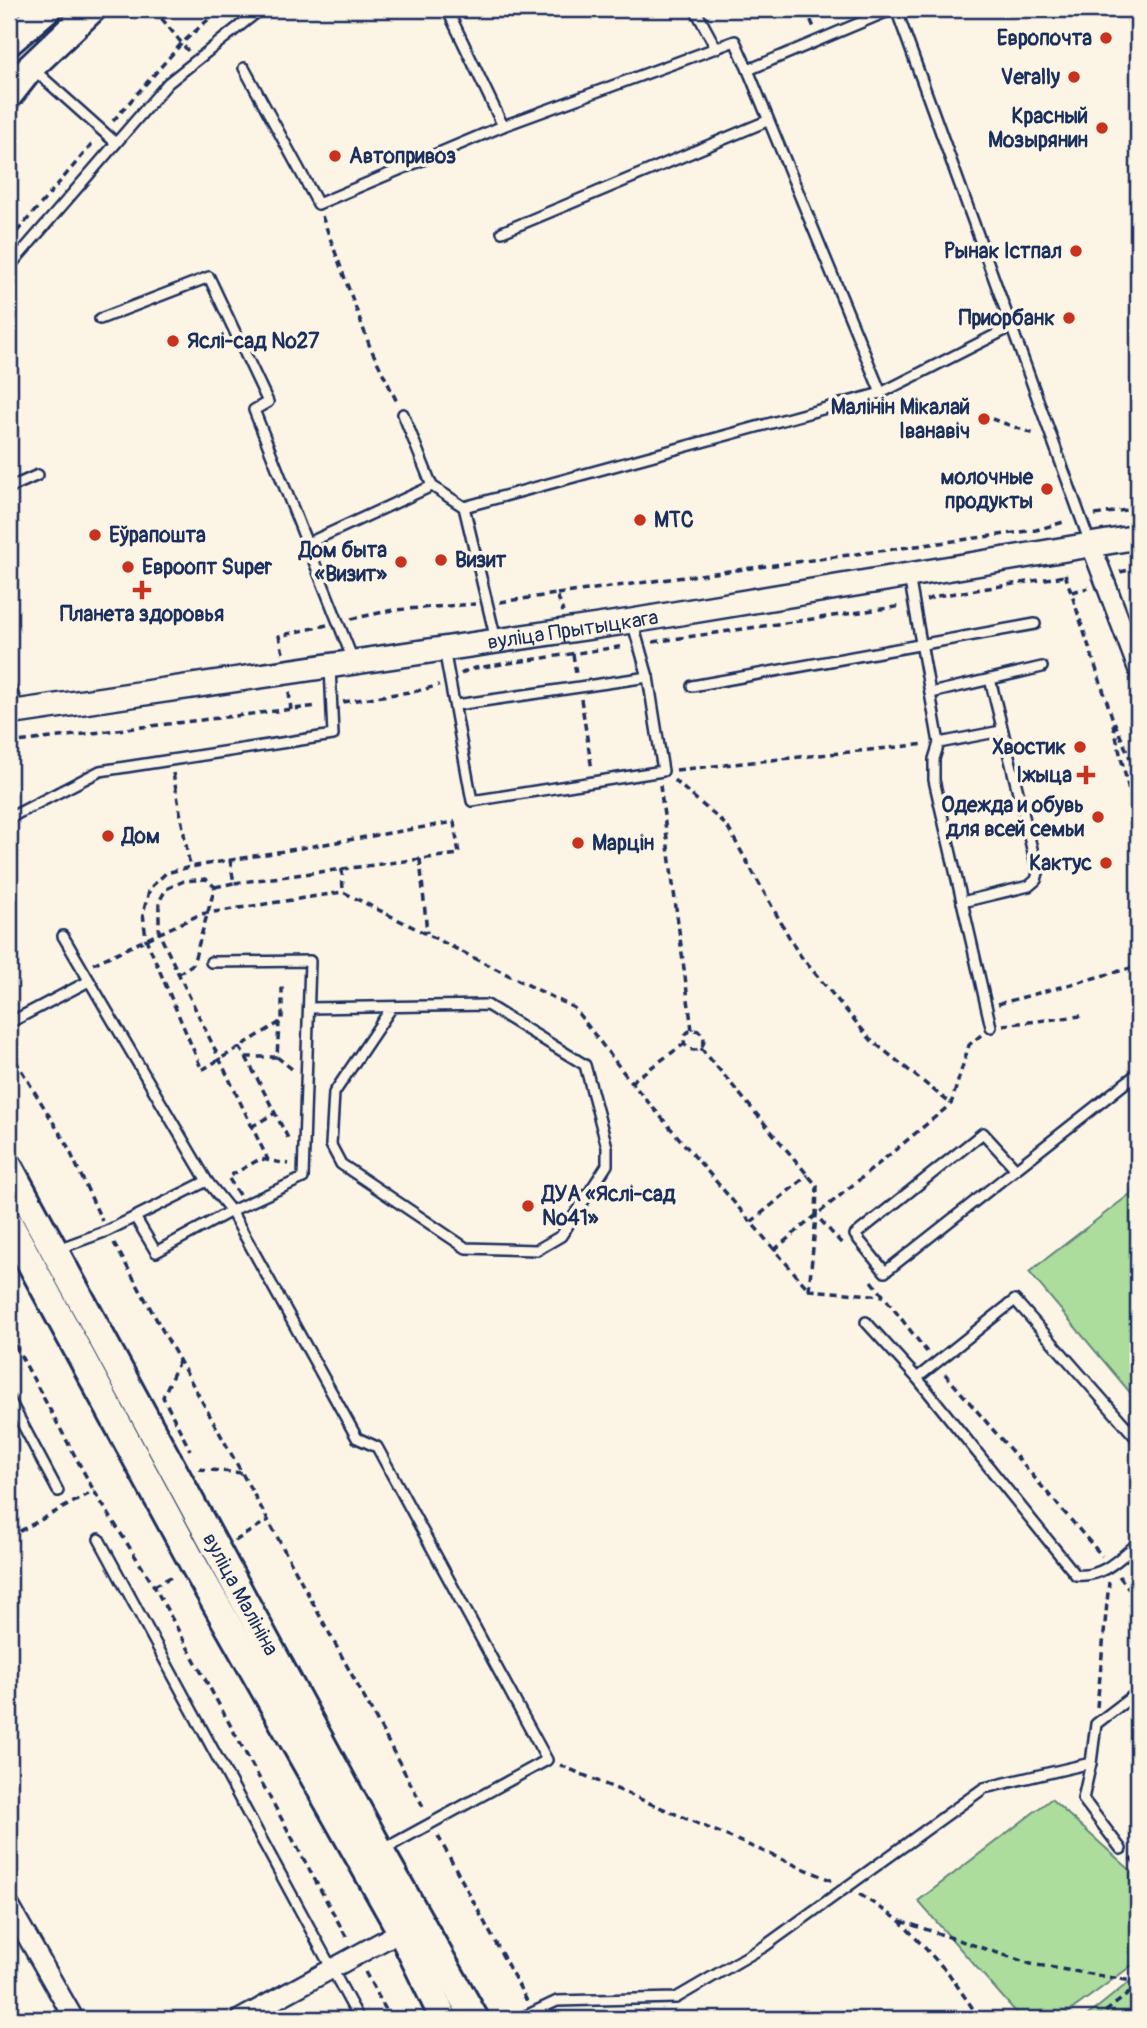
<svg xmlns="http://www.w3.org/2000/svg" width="1147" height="2028" font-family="Pangolin,sans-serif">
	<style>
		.green { fill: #addd9d; stroke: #64867e; stroke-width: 2 }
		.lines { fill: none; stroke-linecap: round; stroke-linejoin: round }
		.service-casing { stroke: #1b2f5e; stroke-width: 14 }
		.minor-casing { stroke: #1b2f5e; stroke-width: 23 }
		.tertiary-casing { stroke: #1b2f5e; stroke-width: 28 }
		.secondary-casing { stroke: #1b2f5e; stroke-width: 32 }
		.path { stroke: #1b2f5e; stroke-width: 3.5; stroke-dasharray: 7 5; stroke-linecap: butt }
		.service { stroke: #fcf5e5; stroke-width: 9 }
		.minor { stroke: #fcf5e5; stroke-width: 18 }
		.tertiary { stroke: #fcf5e5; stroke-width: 23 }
		.secondary { stroke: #fcf5e5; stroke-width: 26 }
		.poi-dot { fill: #c8321e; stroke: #fcf5e5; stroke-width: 2.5 }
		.labels { text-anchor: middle; stroke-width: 7; stroke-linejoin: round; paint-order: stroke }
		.poi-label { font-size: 21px; font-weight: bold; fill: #1b2f5e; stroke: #fcf5e5; text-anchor: end }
		.street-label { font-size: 21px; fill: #1b2f5e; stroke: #fcf5e5 }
	</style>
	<rect width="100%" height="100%" fill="#fcf5e5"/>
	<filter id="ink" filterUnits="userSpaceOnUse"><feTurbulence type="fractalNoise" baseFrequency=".0143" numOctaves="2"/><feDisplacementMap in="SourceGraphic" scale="14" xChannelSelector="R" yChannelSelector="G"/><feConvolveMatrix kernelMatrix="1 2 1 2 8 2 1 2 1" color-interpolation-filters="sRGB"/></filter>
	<g filter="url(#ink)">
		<g class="green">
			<polygon points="1138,1188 1138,1402 1029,1272"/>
			<polygon points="1051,1799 1138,1877 1138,1961 1059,2019 1022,2019 918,1901"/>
			<polygon points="1138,1975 1138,2019 1083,2019"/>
		</g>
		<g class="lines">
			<g class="service-casing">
				<g id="service">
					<polyline points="447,9 503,126"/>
					<polyline points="695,9 716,48"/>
					<polyline points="896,9 1090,543"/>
					<polyline points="32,68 116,143"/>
					<polyline points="244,68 318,204 503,126 735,41 748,70 893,9"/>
					<polyline points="748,70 881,393"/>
					<polyline points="502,232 767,121"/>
					<polyline points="9,267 168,83 261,9"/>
					<polyline points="100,319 209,277 268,402 254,410 353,660"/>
					<polyline points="403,414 432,486 464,507 496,640"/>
					<polyline points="9,488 38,475"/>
					<polyline points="464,507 881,393 1011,327"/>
					<polyline points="308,543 432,486"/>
					<polyline points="909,576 939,743 934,759 934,780 991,1027"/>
					<polyline points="444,649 472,801 663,771 648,677 632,621"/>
					<polyline points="9,685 19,710"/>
					<polyline points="692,686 1035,624"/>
					<polyline points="931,693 1042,667"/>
					<polyline points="456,705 648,677"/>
					<polyline points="939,743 1001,731"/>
					<polyline points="9,818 100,771 333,735 330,667"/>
					<polyline points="962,902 1029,886 1036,880 1038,873 990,679"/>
					<polyline points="63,936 207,1181 231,1211 357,1438 377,1447 547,1760 384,1849"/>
					<polyline points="309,1008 487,1005 585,1065 607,1147 607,1165 561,1236 537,1250 466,1248 341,1164 331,1145 334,1093 392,1007"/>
					<polyline points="9,1023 89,981"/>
					<polyline points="1016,1169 983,1133 855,1235 885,1272 1138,1073"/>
					<polyline points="135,1217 156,1252 231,1211 303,1178 310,961 211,962"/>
					<polyline points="55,1250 107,1231 207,1181"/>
					<polyline points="866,1322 917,1378 1015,1300 1138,1440"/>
					<path d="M917,1378L1076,1575C1102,1578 1119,1559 1138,1543"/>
					<polyline points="9,1399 58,1491"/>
					<polyline points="99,1539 359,2019"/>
					<polyline points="1121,1849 1083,1799 1091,1763 1096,1724 1138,1692"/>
					<polyline points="519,2019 557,2001 676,1998 765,1946 984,1788 1091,1763"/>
				</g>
			</g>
			<g class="minor-casing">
				<g id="minor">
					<polyline points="1091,545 1138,669"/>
					<polyline points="9,1905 74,2019"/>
					<polyline points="240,2019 401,1931"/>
				</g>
			</g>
			<g class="tertiary-casing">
				<g id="tertiary">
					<path id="s1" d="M9,713L632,621L1138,537"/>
				</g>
			</g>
			<g class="secondary-casing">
				<g id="secondary">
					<polyline points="9,42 47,9"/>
					<polyline points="9,95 31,67 92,9"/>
					<path id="s2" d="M9,1167L380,1851L475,2019"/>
					<polyline points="9,1223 194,1565 401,1931 444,2019"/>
				</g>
			</g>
			<g class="path">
				<polyline points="154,9 188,51"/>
				<polyline points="806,9 815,30"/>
				<polyline points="1123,9 1138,41"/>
				<polyline points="113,121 181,44 220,9"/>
				<polyline points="322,216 370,347 398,404"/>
				<polyline points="9,241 94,142"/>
				<polyline points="992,419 1037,435"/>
				<polyline points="1095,515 1138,508"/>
				<polyline points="1120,572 1138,568"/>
				<polyline points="1065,574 1112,717 1138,776"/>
				<polyline points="1072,592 1088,588"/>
				<polyline points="557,594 1036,530 1067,521"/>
				<polyline points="926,600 937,596 1065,576"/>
				<polyline points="500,602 557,594 563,612"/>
				<polyline points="351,619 393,610 475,604"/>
				<polyline points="653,642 902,606"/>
				<polyline points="283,653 279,636 327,625"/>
				<polyline points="573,654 576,674"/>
				<polyline points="461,674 469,669 625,646"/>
				<polyline points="289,692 291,710"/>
				<polyline points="581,699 592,770"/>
				<polyline points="343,702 422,690 439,685"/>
				<polyline points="1113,724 1138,828"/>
				<polyline points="9,743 318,706"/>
				<polyline points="676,770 926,744"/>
				<polyline points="173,773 190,867"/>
				<polyline points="674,780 727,826 798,953 871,1040 951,1104"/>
				<polyline points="660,785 692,1030"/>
				<polyline points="420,859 427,933"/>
				<polyline points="230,860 234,883 459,854 454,822 190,867 166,873 150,888 143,913 146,939 202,1070 282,1021 282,987"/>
				<polyline points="342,869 343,891"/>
				<polyline points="215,887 234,883"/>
				<polyline points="93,964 201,914 343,892 574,1008 631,1082 809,1290 884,1296"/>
				<polyline points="178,974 193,964 215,887 206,879 184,881 166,889 159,902 159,933 268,1160"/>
				<polyline points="998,1004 1138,966"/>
				<polyline points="1003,1025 1081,1016"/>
				<circle cx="694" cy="1040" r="10"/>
				<polyline points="239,1047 246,1057 277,1057 279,1023"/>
				<polyline points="701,1048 817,1186 816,1215 843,1245"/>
				<polyline points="9,1050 67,1145 102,1221"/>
				<polyline points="246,1057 290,1142"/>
				<polyline points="277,1057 292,1069"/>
				<polyline points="631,1082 684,1044"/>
				<polyline points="251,1127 275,1113"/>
				<polyline points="239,1195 228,1177 260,1159 289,1164"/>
				<polyline points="751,1222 808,1175"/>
				<polyline points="114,1243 268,1520 425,1810"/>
				<polyline points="774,1250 951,1104 969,1045 981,1035"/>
				<polyline points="872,1281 927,1352"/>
				<polyline points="809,1290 816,1216"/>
				<polyline points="9,1334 94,1491 154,1586 348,1940"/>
				<polyline points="179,1361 163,1397 190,1450"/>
				<polyline points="945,1374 1102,1556"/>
				<polyline points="199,1469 242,1473"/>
				<polyline points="9,1537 94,1491"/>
				<polyline points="235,1541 268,1520"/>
				<polyline points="1119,1576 1138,1600"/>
				<polyline points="154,1586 173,1576"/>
				<polyline points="1097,1707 1109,1582"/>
				<polyline points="560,1765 833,1881"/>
				<polyline points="438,1836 527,2001"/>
				<polyline points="1130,1858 1138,1866"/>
				<polyline points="859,1894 899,1920 949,1974 980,2019"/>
				<polyline points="901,1921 1031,1964 1138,1982"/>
				<polyline points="365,1972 391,2019"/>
				<polyline points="1096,2019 1138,1986"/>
			</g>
			<use href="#service" class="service"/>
			<use href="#minor" class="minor"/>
			<use href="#tertiary" class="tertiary"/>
			<use href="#secondary" class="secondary"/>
		</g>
	</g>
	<g class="poi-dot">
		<circle cx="1106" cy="38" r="7"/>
		<circle cx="1074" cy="77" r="7"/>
		<circle cx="1102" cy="128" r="7"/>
		<circle cx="335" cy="156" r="7"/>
		<circle cx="1076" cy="251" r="7"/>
		<circle cx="1069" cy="318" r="7"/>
		<circle cx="173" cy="341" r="7"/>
		<circle cx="984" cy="419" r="7"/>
		<circle cx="1047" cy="489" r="7"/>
		<circle cx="640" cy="520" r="7"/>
		<circle cx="95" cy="535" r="7"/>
		<circle cx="441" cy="560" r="7"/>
		<circle cx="401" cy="562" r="7"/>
		<circle cx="128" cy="567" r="7"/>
		<path d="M138.5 579.5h7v7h7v7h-7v7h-7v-7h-7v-7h7z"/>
		<circle cx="1080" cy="747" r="7"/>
		<path d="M1082.5 764.5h7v7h7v7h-7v7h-7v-7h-7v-7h7z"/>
		<circle cx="1098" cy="817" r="7"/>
		<circle cx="108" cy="836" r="7"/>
		<circle cx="578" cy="843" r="7"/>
		<circle cx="1106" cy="863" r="7"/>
		<circle cx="528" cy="1206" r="7"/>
	</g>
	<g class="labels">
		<g class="poi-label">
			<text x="1092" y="45">Европочта</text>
			<text x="1060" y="84">Verally</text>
			<text x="1088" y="123">Красный<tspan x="1088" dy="24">Мозырянин</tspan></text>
			<text x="349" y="163" text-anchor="start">Автопривоз</text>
			<text x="1062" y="258">Рынак Істпал</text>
			<text x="1055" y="325">Приорбанк</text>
			<text x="187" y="348" text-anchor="start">Яслі-сад №27</text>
			<text x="970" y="414">Малінін Мікалай<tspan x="970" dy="24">Іванавіч</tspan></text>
			<text x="1033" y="484">молочные<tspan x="1033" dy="24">продукты</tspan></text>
			<text x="654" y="527" text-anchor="start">МТС</text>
			<text x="109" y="542" text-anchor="start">Еўрапошта</text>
			<text x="387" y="557">Дом быта<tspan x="387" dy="24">«Визит»</tspan></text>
			<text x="455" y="567" text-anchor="start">Визит</text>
			<text x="142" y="574" text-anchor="start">Евроопт Super</text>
			<text x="142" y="621" text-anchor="middle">Планета здоровья</text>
			<text x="1066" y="754">Хвостик</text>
			<text x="1072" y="782">Іжыца</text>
			<text x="1084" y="812">Одежда и обувь<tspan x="1084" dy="24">для всей семьи</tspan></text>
			<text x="122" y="843" text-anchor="start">Дом</text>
			<text x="592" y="850" text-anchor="start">Марцін</text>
			<text x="1092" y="870">Кактус</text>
			<text x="542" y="1201" text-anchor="start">ДУА «Яслі-сад<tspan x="542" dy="24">№41»</tspan></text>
		</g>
		<g class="street-label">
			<text dy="7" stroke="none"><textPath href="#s1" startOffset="570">вуліца Прытыцкага</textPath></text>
			<text dy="7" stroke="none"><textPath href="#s2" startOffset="486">вуліца Малініна</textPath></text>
		</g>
	</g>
	<rect width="1147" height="2028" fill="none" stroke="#fcf5e5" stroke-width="35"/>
	<rect x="18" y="18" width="1112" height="1993" fill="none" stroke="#1b2f5e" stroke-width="2.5" filter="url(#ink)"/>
</svg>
